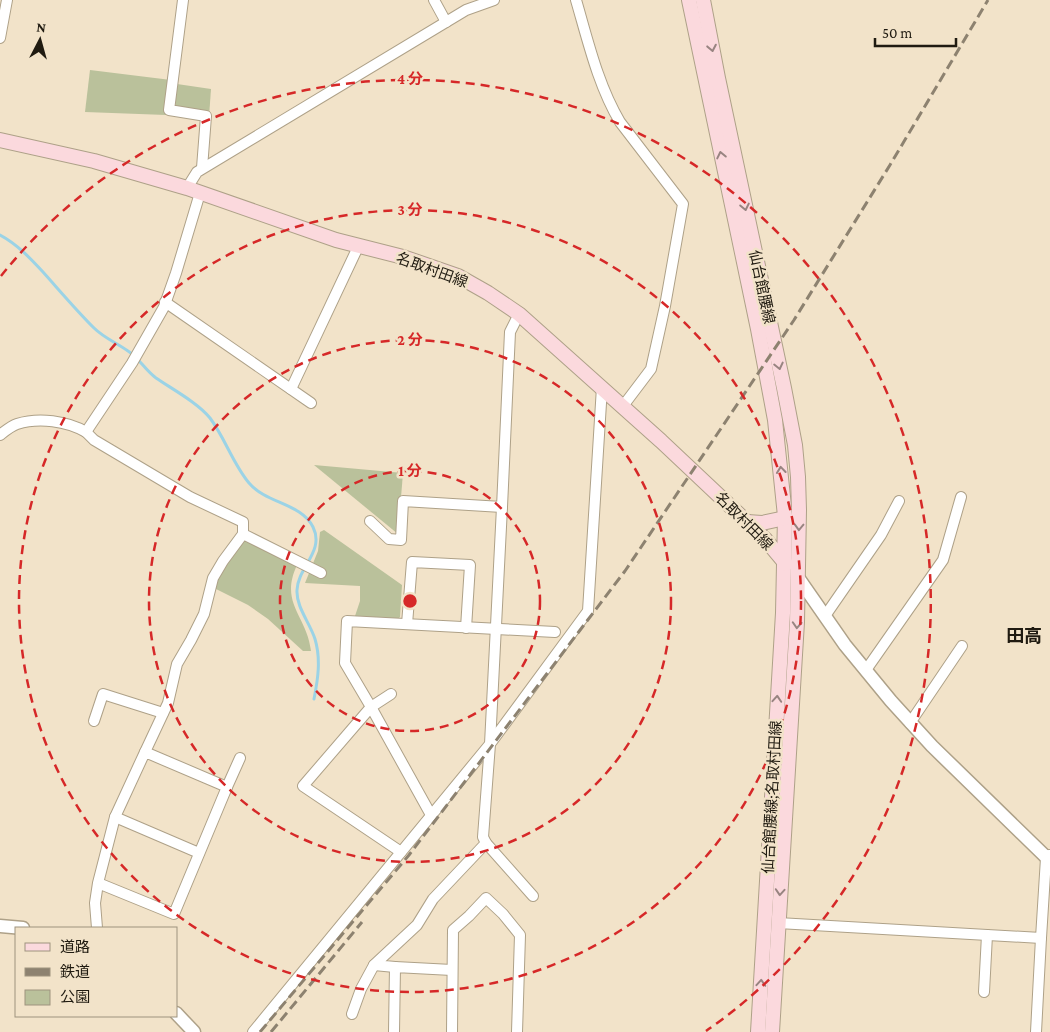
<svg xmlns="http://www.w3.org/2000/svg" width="1050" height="1032" font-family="'Crimson Pro','Noto Sans JP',serif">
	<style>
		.green { fill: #bac19b }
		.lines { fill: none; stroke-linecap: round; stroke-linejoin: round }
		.stream { stroke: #9bd3e6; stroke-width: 3 }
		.minor-casing { stroke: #aea188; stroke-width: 12 }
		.tertiary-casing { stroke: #aea188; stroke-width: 15 }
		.secondary-casing { stroke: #aea188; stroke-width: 16 }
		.minor { stroke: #fff; stroke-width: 10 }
		.tertiary { stroke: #fff; stroke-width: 12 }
		.secondary { stroke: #fbd9dd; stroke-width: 14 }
		.rail { stroke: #8d8270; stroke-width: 3; stroke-dasharray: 10 5; stroke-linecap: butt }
		.oneway { stroke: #988481 }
		.ring { fill: none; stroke: #d62828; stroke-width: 2.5; stroke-dasharray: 9 6 }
		.labels { text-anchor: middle; stroke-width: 5; stroke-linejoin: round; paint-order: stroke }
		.street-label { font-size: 15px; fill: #201b11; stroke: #f2e3c9 }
		.quarter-label { font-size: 18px; font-weight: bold; fill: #201b11; stroke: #f2e3c9 }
		.centre { fill: #d62828; stroke: #f2e3c9; stroke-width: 2.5 }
		.ring-label { font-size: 15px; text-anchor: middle; font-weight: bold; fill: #d62828; stroke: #f2e3c9; stroke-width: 5; stroke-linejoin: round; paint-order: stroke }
	</style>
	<rect width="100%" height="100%" fill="#f2e3c9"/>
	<g class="green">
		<polygon points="90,70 171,80 166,115 85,112"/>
		<polygon points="177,84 211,89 209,117 176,107 175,103"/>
		<polygon points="314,465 403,473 398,534"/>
		<polygon points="324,530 402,585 400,617 398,619 355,616 360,601 360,586 305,583 318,551 320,532"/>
		<path d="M244,540L297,565C279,604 307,615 311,651H303L268,619L248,605L214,588L217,579Z"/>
	</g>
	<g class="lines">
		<path class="stream" d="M0,235C17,244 30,258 43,272C60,291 76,310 94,328C104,338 117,343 128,351C139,358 145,370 156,378C172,389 198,403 210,418C225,438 233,464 249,483C267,504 301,503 313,527C325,551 298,567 297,590C296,607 310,623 315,639C321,659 318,679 314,699"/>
		<g class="minor-casing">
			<g id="minor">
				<polyline points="183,0 169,110 206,116 202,168"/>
				<polyline points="434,0 446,22"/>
				<path d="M576,0C588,41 598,85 620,122L683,204L665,306L651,369L623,406"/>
				<polyline points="0,38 7,0"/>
				<polyline points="187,188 197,172 466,10 494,0"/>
				<polyline points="165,302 311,403"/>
				<polyline points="291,389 358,247"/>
				<polyline points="86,432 94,440 190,497 243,522 243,534 321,573"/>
				<path d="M0,435C5,431 11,426 17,424C39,417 67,421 86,432L132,363L164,307L176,273L200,193"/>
				<polyline points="370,521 389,539 401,540 403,501 502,507 510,332 519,314"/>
				<polyline points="825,616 881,535 899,501"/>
				<polyline points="407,624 412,562 470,565 466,628"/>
				<polyline points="866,670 943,560 961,497"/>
				<polyline points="391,694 371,707 345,663 347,621 555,632"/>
				<polyline points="94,721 103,694 163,713"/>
				<polyline points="910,723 962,646"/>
				<polyline points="145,752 168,703 177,664 191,640 204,614 213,578 223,561 243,534"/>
				<polyline points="227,787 240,758"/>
				<polyline points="115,817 199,853"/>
				<polyline points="486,843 533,896"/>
				<polyline points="401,852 303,786 371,707 431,815"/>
				<polyline points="778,923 1041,938 1046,858 1049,855"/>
				<polyline points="97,928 95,903 98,883 115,817 145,752 227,787 174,914 98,883"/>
				<polyline points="395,967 374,965 417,925 433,899 486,843 483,837 490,744 588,611 602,387"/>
				<polyline points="984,992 987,935"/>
				<polyline points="352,1014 361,989 374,965"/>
				<polyline points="253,1032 490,744 502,507"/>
				<polyline points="394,1032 395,967 452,970"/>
				<polyline points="452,1032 453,930 469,916 486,898 503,914 520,935 517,1032"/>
				<polyline points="1036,1032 1041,938"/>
			</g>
		</g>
		<g class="tertiary-casing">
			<g id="tertiary">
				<polyline points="797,576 845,645 891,701 932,746 1050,861"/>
				<polyline points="0,926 23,928"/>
				<polyline points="176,1013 194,1032"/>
			</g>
		</g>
		<g class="secondary-casing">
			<g id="secondary">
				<polyline points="689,0 758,329 775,420 785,516 783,613 758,1032"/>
				<polyline points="703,0 718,78 784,388 795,445 798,477 799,510 797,622 772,1032"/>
				<polyline points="0,140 94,161 187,188 336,240 403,257 458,276 488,293 519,314 661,441 765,539 786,564"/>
				<polyline points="747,522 762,523 785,518"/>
			</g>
		</g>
		<use href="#minor" class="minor"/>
		<use href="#tertiary" class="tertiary"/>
		<use href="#secondary" class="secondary"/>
		<g class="rail">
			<polyline points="260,1032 409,855 625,571 794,320 890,165 988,0"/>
			<polyline points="271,1032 362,922"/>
		</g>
	</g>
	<defs><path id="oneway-chevron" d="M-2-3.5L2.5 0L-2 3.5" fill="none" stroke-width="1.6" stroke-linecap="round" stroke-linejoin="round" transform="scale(1.25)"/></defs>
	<g class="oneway">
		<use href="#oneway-chevron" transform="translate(712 48) rotate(79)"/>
		<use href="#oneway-chevron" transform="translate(721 155) rotate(-102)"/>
		<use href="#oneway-chevron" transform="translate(745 207) rotate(78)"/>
		<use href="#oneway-chevron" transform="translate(779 366) rotate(77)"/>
		<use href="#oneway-chevron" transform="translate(781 470) rotate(-96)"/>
		<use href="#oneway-chevron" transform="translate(799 527) rotate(92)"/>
		<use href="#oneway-chevron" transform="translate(797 625) rotate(93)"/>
		<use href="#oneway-chevron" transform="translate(777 699) rotate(-86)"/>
		<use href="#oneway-chevron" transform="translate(780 892) rotate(94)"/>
		<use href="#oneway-chevron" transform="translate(761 983) rotate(-86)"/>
	</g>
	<g class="ring">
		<circle cx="410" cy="601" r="130"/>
		<circle cx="410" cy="601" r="261"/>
		<circle cx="410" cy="601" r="391"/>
		<path d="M1 276A522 522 0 1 1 706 1031"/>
	</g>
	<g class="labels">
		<g class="street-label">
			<text transform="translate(432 270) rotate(20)" y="5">名取村田線</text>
			<text transform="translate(762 287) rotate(78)" y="5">仙台館腰線</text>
			<text transform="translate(744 521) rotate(45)" y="5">名取村田線</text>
			<text transform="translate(772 797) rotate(-87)" y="5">仙台館腰線;名取村田線</text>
		</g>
		<g class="quarter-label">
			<text x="1024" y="642">田高</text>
		</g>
	</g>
	<circle cx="410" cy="601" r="8" class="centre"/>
	<g class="ring-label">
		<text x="410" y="84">4 分</text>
		<text x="410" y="215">3 分</text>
		<text x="410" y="345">2 分</text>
		<text x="410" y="476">1 分</text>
	</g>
	<rect x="15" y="927" width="162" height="90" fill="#f2e3c9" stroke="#9e937f"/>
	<rect x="25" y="943" width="25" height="8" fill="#fbd9dd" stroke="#9e937f"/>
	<text x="60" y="952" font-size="15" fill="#201b11">道路</text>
	<rect x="25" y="968" width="25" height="8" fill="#8d8270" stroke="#9e937f"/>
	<text x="60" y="977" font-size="15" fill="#201b11">鉄道</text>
	<rect x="25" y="990" width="25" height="15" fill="#bac19b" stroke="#9e937f"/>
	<text x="60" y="1002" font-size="15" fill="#201b11">公園</text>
	<g transform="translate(40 40) rotate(6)" stroke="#f2e3c9" stroke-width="4" paint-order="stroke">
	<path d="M0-4L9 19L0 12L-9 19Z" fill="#201b11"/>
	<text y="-8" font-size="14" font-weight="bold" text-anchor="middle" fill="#201b11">N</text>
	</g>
	<path d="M875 38v8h81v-8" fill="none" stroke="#201b11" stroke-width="2.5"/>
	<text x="882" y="38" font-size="15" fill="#201b11" stroke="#f2e3c9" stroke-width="4" paint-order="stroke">50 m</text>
</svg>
